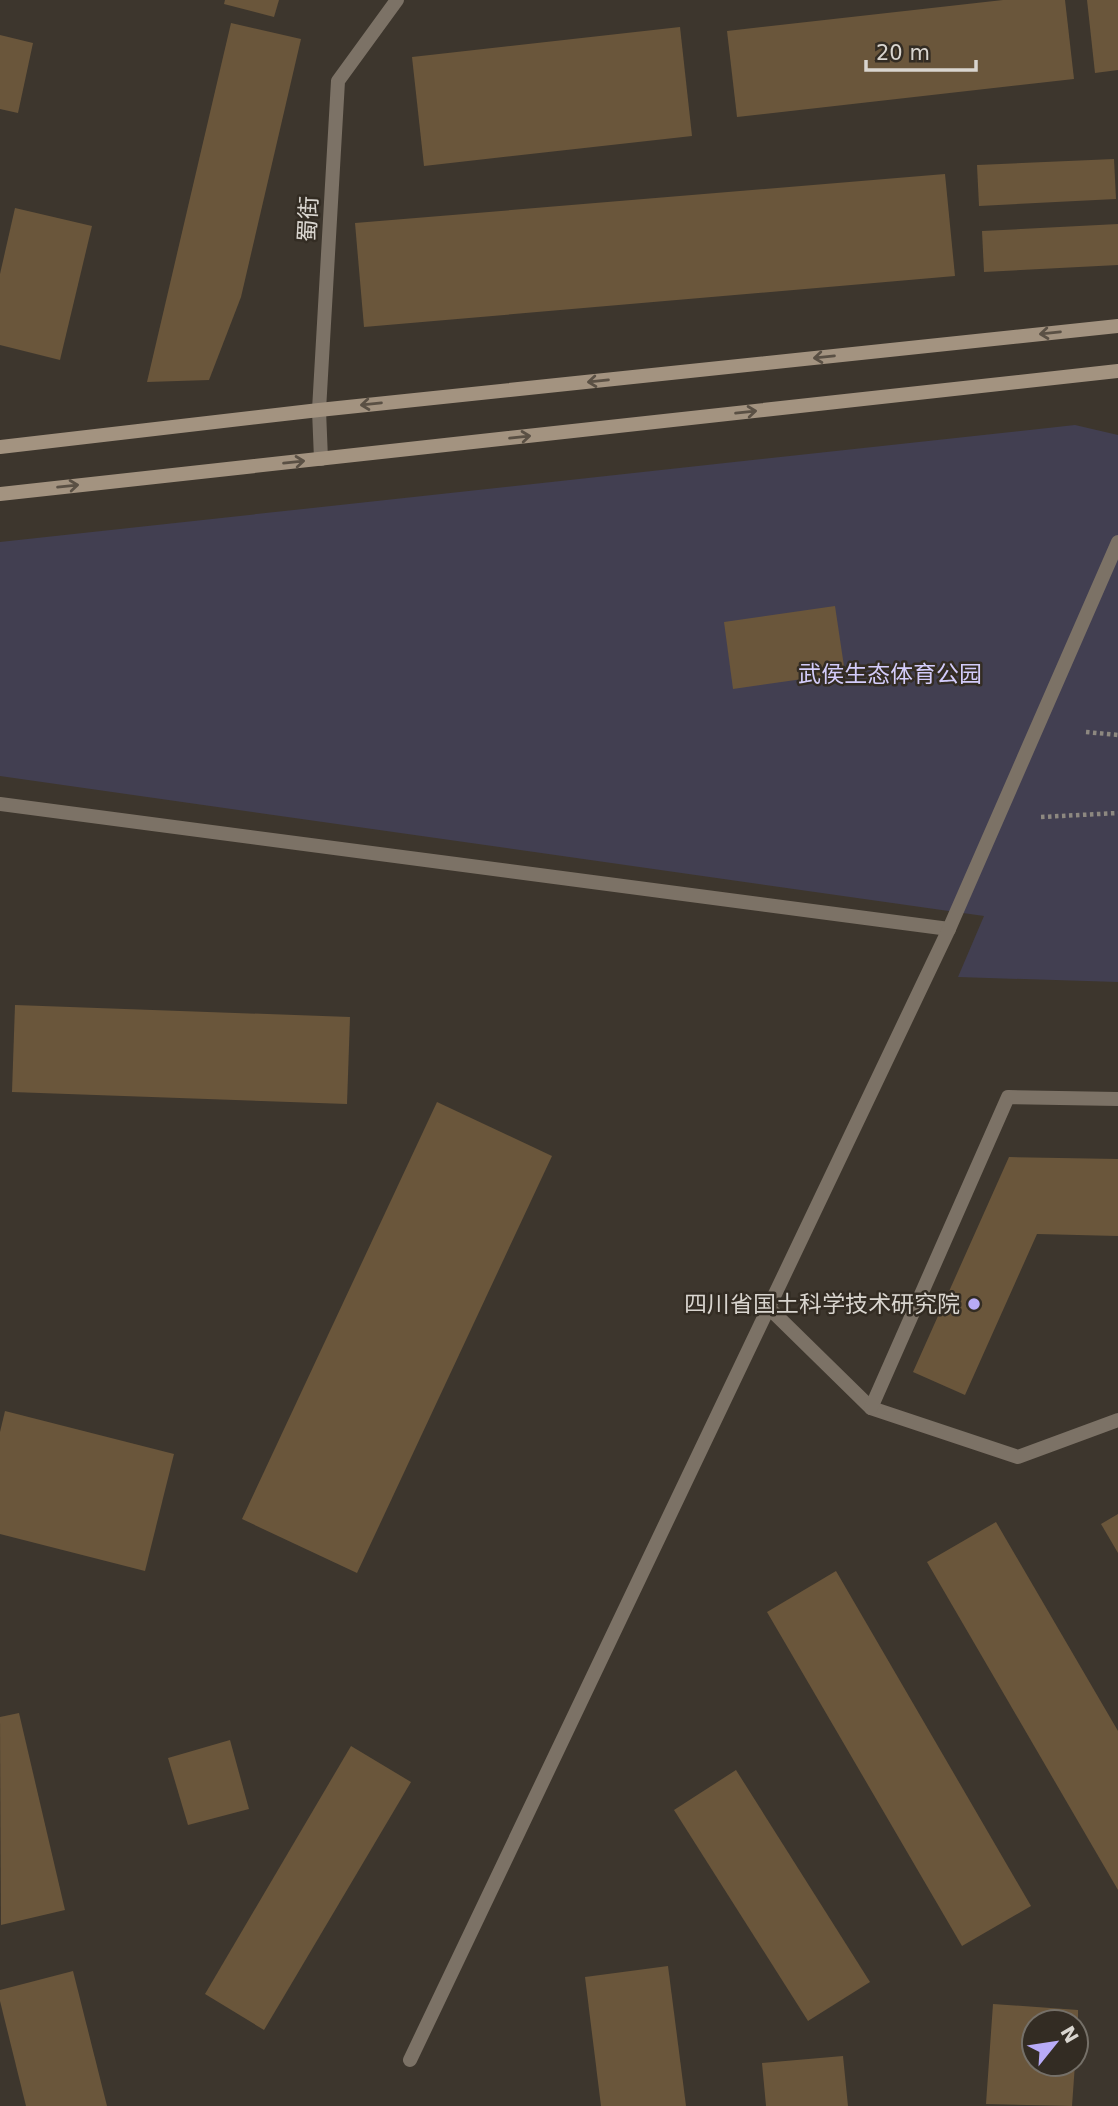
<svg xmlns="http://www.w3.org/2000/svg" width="1118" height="2106" font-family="'DejaVu Sans','Noto Sans SC',sans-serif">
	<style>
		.green { fill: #423f51 }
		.building { fill: #6a563b }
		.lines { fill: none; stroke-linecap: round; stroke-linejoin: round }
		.path { stroke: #8d8880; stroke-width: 4.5; stroke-dasharray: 3.5 3.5; stroke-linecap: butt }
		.street { stroke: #7c7266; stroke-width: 14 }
		.secondary { stroke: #a39380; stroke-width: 14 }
		.oneway { stroke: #5a5044 }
		.poi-dot { fill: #b8abf7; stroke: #332c23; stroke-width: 2.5 }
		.labels { text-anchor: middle; stroke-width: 5; stroke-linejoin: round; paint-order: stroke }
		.street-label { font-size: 23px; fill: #d9d5cf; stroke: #332c23 }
		.park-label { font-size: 23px; fill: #d3ccfa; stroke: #332c23 }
		.poi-label { font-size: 23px; fill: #d9d5cf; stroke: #332c23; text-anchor: end }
	</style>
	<rect width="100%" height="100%" fill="#3d362d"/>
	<polygon class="green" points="1075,425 1118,435 1118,982 958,977 984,916 0,776 0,542"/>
	<g class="building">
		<polygon points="225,0 279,0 274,17 224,4"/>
		<polygon points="1003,0 1065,0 1074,79 737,117 727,31"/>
		<polygon points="1087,0 1118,0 1118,70 1095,73"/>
		<polygon points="231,23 301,39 241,297 209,380 147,382"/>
		<polygon points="680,27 692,136 424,166 412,57"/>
		<polygon points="0,35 33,43 18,113 0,109"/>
		<polygon points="1114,159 1116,199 979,206 977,165"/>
		<polygon points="945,174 955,276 364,327 355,223"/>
		<polygon points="15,208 92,226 60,360 0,345 0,274"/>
		<polygon points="1118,224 1118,265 984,272 982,231"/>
		<polygon points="835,606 845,673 733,689 724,622"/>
		<polygon points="15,1005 350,1017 347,1104 12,1092"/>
		<polygon points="437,1102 552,1156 357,1573 242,1519"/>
		<polygon points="1009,1157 1118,1159 1118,1236 1037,1234 965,1395 913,1372"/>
		<polygon points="5,1411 174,1454 145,1571 0,1534 0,1432"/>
		<polygon points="1118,1514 1118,1553 1101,1524"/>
		<polygon points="996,1522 1118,1731 1118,1890 927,1562"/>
		<polygon points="836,1571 1031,1906 962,1946 767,1612"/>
		<polygon points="19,1713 65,1910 1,1925 0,1717"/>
		<polygon points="230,1740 249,1809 188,1825 168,1758"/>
		<polygon points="351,1746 411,1782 264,2030 205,1994"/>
		<polygon points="736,1770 870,1982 808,2021 674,1810"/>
		<polygon points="668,1966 686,2106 601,2106 585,1977"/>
		<polygon points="73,1971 107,2106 26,2106 0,2001 0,1990"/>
		<polygon points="993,2004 1078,2010 1078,2022 1034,2022 1034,2064 1075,2064 1072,2106 986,2104"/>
		<polygon points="843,2056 848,2106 766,2106 762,2063"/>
	</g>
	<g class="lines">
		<g class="path">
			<polyline points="1086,732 1118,735"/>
			<polyline points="1041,817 1118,813"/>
		</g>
		<g class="street">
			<polyline points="321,459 319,410 338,81 397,0"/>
			<polyline points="0,804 949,929"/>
			<polyline points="769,1308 871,1408 1018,1457 1118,1420"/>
			<polyline points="871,1408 1008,1097 1118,1099"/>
			<polyline points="410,2060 949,929 1118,542"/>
		</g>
		<g class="secondary">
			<polyline points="0,447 319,410 1118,326"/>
			<polyline points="0,494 1118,371"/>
		</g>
	</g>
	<defs><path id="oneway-shaft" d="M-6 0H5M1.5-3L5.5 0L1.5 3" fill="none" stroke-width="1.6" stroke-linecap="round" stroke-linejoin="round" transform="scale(1.75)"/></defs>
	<g class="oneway">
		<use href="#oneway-shaft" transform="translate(1050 333) rotate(174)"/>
		<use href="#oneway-shaft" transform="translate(824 357) rotate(174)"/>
		<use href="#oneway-shaft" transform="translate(598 381) rotate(174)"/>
		<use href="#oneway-shaft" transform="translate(371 404) rotate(174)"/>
		<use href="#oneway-shaft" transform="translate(746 412) rotate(-6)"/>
		<use href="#oneway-shaft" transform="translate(520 437) rotate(-6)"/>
		<use href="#oneway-shaft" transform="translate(294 462) rotate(-6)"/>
		<use href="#oneway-shaft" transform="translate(68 486) rotate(-6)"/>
	</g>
	<circle class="poi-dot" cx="974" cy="1304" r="7"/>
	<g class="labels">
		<g class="street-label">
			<text transform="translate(308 219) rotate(-87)" y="8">蜀街</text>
		</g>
		<g class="park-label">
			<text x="890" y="682">武侯生态体育公园</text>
		</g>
		<g class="poi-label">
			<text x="960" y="1312">四川省国土科学技术研究院</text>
		</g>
	</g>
	<g transform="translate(1055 2043) rotate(60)"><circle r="33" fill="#332c23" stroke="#757068" stroke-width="2"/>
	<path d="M0-5L12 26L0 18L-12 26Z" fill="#b8abf7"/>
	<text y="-10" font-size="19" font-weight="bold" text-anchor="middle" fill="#d9d5cf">N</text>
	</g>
	<path d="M866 60v10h110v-10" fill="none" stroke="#d9d5cf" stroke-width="3.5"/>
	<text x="876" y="60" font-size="21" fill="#d9d5cf" stroke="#332c23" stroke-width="5" paint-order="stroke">20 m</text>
</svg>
